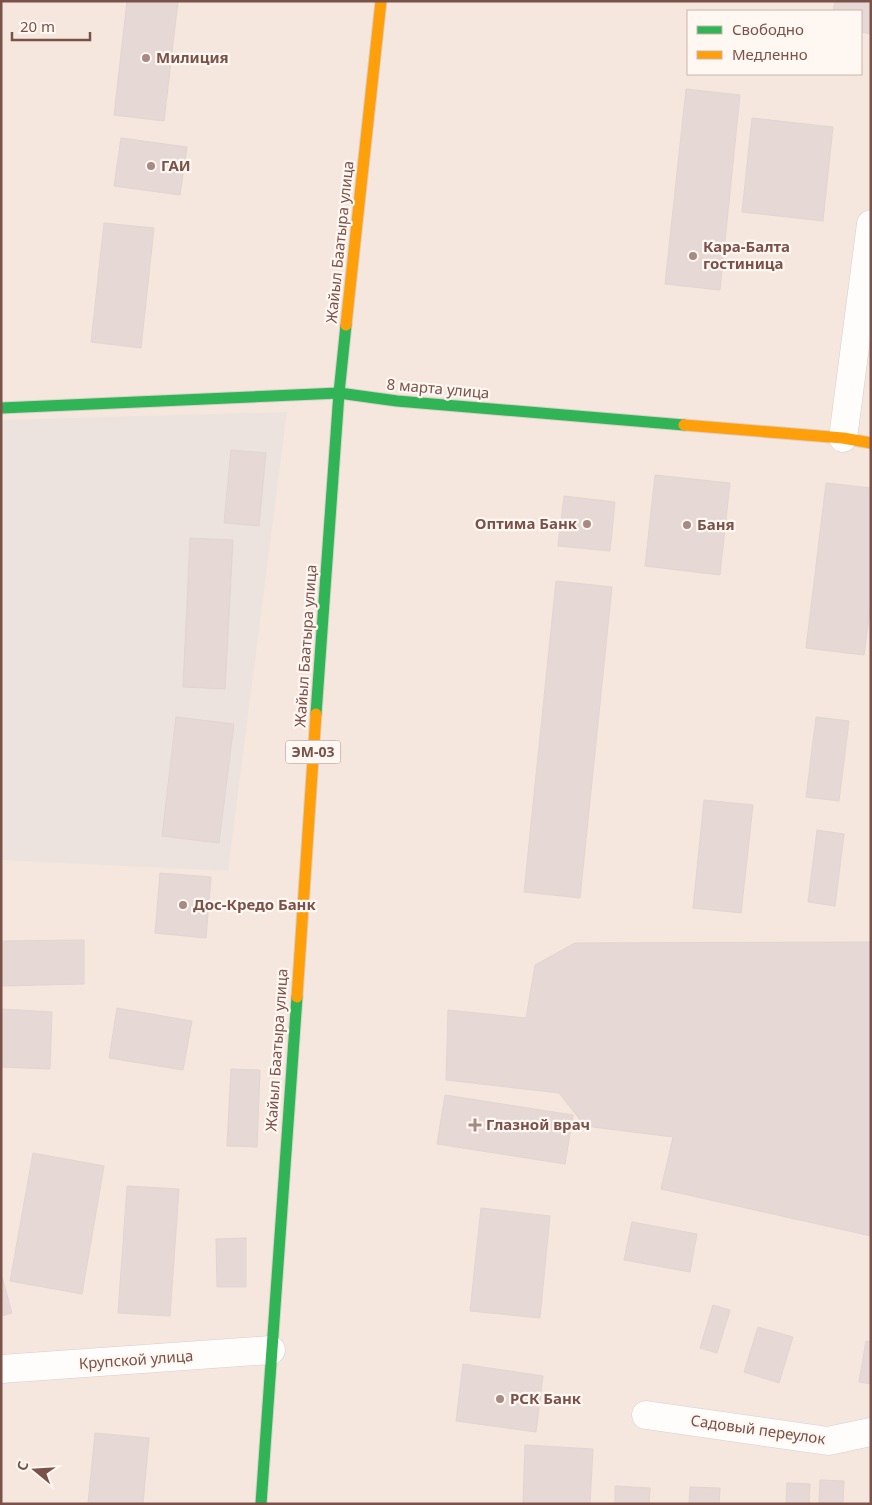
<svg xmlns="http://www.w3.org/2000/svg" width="872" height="1505" font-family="'Noto Sans',sans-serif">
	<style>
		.residential { fill: #f5e7de; fill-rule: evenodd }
		.industrial { fill: #ede3de }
		.building { fill: #e6d9d5; stroke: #e2d4d0 }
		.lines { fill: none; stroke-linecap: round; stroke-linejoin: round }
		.street-casing { stroke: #d8ceca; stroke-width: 29 }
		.fast-casing { stroke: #dad0cb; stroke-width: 13 }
		.slow-casing { stroke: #dad0cb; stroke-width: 13 }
		.street { stroke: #fefdfc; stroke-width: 28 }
		.fast { stroke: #30b455; stroke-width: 11 }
		.slow { stroke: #ff9f0a; stroke-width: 11 }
		.poi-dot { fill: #a78a83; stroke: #fff7f1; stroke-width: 2 }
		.labels { text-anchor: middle; stroke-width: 4.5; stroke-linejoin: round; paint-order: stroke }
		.shield { fill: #fff7f1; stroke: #a3847c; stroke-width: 1 }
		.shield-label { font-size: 14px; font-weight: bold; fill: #7b524a }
		.poi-label { font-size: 15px; font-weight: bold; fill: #7b524a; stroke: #fff7f1; text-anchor: start }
		.street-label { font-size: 15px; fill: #7b524a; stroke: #fff7f1 }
	</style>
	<rect width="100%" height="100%" fill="#f9f3ee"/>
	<path class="residential" d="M1,1H871V1504H1ZM688,11H861V74H688Z"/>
	<polygon class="industrial" points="287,412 228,871 1,860 1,420"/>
	<g class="building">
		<polygon points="127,1 178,1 164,121 114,115"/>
		<polygon points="835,1 871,1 871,34 861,32 861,11 833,11"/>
		<polygon points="686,89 740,95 720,290 665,284"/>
		<polygon points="752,118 833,127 823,221 742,212"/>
		<polygon points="121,138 187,147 180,195 114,186"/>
		<polygon points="104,223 154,228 141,348 91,342"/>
		<polygon points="231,450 266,453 259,526 224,523"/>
		<polygon points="655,475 730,483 720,575 645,566"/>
		<polygon points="826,483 871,488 871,602 864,655 806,648"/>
		<polygon points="564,496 615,502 610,551 558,546"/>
		<polygon points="190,538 233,540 225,689 183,687"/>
		<polygon points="556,581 612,587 580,898 524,892"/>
		<polygon points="176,717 234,724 219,843 162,836"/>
		<polygon points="816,717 849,721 839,801 806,797"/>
		<polygon points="704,800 753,805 741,913 693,908"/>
		<polygon points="817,830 844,834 835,906 808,902"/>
		<polygon points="160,873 211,877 206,938 155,933"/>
		<polygon points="84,940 84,984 1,986 1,941"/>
		<polygon points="871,942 871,1236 661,1189 673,1137 585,1126 559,1093 446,1080 448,1010 526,1018 535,965 575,943"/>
		<polygon points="117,1008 192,1021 183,1070 109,1058"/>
		<polygon points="1,1009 52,1012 50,1069 1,1067"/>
		<polygon points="231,1069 260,1070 257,1147 227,1146"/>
		<polygon points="445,1095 573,1115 565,1164 437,1144"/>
		<polygon points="33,1153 104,1166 82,1294 10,1281"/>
		<polygon points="127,1186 179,1189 170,1316 118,1313"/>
		<polygon points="481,1208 550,1216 540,1318 470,1311"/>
		<polygon points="632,1222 697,1234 690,1272 624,1260"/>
		<polygon points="246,1238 246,1287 217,1287 216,1239"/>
		<polygon points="1,1273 12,1313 1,1316"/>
		<polygon points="713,1305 730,1310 717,1353 700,1348"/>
		<polygon points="758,1327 793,1337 779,1383 744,1372"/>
		<polygon points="866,1341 871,1342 871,1384 859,1382"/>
		<polygon points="463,1364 543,1376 536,1432 456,1421"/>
		<polygon points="95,1433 149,1438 143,1504 88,1504"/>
		<polygon points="525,1445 593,1449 590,1504 523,1504"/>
		<polygon points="820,1480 844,1481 843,1504 819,1504"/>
		<polygon points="787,1483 810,1484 809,1504 786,1504"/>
		<polygon points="615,1486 650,1488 649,1504 615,1504"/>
		<polygon points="690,1487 720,1488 719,1504 689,1504"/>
	</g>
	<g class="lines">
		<g class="street-casing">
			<g id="street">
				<polyline points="843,438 871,224"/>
				<polyline points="1,1369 271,1350"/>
				<polyline points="646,1415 828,1441 871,1432"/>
			</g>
		</g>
		<g class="fast-casing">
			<g id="fast">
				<polyline points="1,408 339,393 397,401 684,425"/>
				<polyline points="316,714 339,393 346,325"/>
				<polyline points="261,1504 297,997"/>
			</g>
		</g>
		<g class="slow-casing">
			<g id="slow">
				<polyline points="346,325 381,1"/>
				<polyline points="684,425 843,438 871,443"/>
				<polyline points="297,997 316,714"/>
			</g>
		</g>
		<use href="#street" class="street"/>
		<use href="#fast" class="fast"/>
		<use href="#slow" class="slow"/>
	</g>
	<g class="poi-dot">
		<circle cx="146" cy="58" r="5"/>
		<circle cx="151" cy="166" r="5"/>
		<circle cx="693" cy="256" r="5"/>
		<circle cx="587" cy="524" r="5"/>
		<circle cx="687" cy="525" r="5"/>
		<circle cx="183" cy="905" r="5"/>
		<path d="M472.5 1117.5h5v5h5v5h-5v5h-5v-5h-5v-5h5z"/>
		<circle cx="500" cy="1399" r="5"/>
	</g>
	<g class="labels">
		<rect class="shield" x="285.5" y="740.5" width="55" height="23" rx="4"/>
		<g class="shield-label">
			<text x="313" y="757">ЭМ-03</text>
		</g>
		<g class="poi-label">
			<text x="156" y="63">Милиция</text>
			<text x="161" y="171">ГАИ</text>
			<text x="703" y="252">Кара-Балта<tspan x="703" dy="17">гостиница</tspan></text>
			<text x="577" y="529" text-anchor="end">Оптима Банк</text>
			<text x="697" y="530">Баня</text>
			<text x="193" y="910">Дос-Кредо Банк</text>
			<text x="486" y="1130">Глазной врач</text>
			<text x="510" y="1404">РСК Банк</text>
		</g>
		<g class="street-label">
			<text transform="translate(340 242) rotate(-84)" y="5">Жайыл Баатыра улица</text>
			<text transform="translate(438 389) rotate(5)" y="5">8 марта улица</text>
			<text transform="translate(306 646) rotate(-86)" y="5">Жайыл Баатыра улица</text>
			<text transform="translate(277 1050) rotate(-86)" y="5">Жайыл Баатыра улица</text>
			<text transform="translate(136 1360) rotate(-4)" y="5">Крупской улица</text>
			<text transform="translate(758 1430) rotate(8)" y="5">Садовый переулок</text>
		</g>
	</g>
	<rect width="872" height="1505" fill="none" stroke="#7b524a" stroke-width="5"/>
	<rect x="687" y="10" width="175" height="65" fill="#fff7f1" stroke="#cab5ae"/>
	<rect x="697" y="26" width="25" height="8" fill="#30b455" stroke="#cab5ae"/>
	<text x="732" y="35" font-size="15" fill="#7b524a">Свободно</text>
	<rect x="697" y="51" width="25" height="8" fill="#ff9f0a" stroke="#cab5ae"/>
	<text x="732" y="60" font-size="15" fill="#7b524a">Медленно</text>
	<g transform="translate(35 1470) rotate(288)" stroke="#fff7f1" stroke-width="4" paint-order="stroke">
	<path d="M0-4L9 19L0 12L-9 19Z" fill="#7b524a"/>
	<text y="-8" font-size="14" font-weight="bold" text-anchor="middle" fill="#7b524a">С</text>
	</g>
	<path d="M12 32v8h78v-8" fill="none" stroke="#7b524a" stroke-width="2.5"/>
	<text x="20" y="32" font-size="15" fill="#7b524a" stroke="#fff7f1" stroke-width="4" paint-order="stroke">20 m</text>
</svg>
